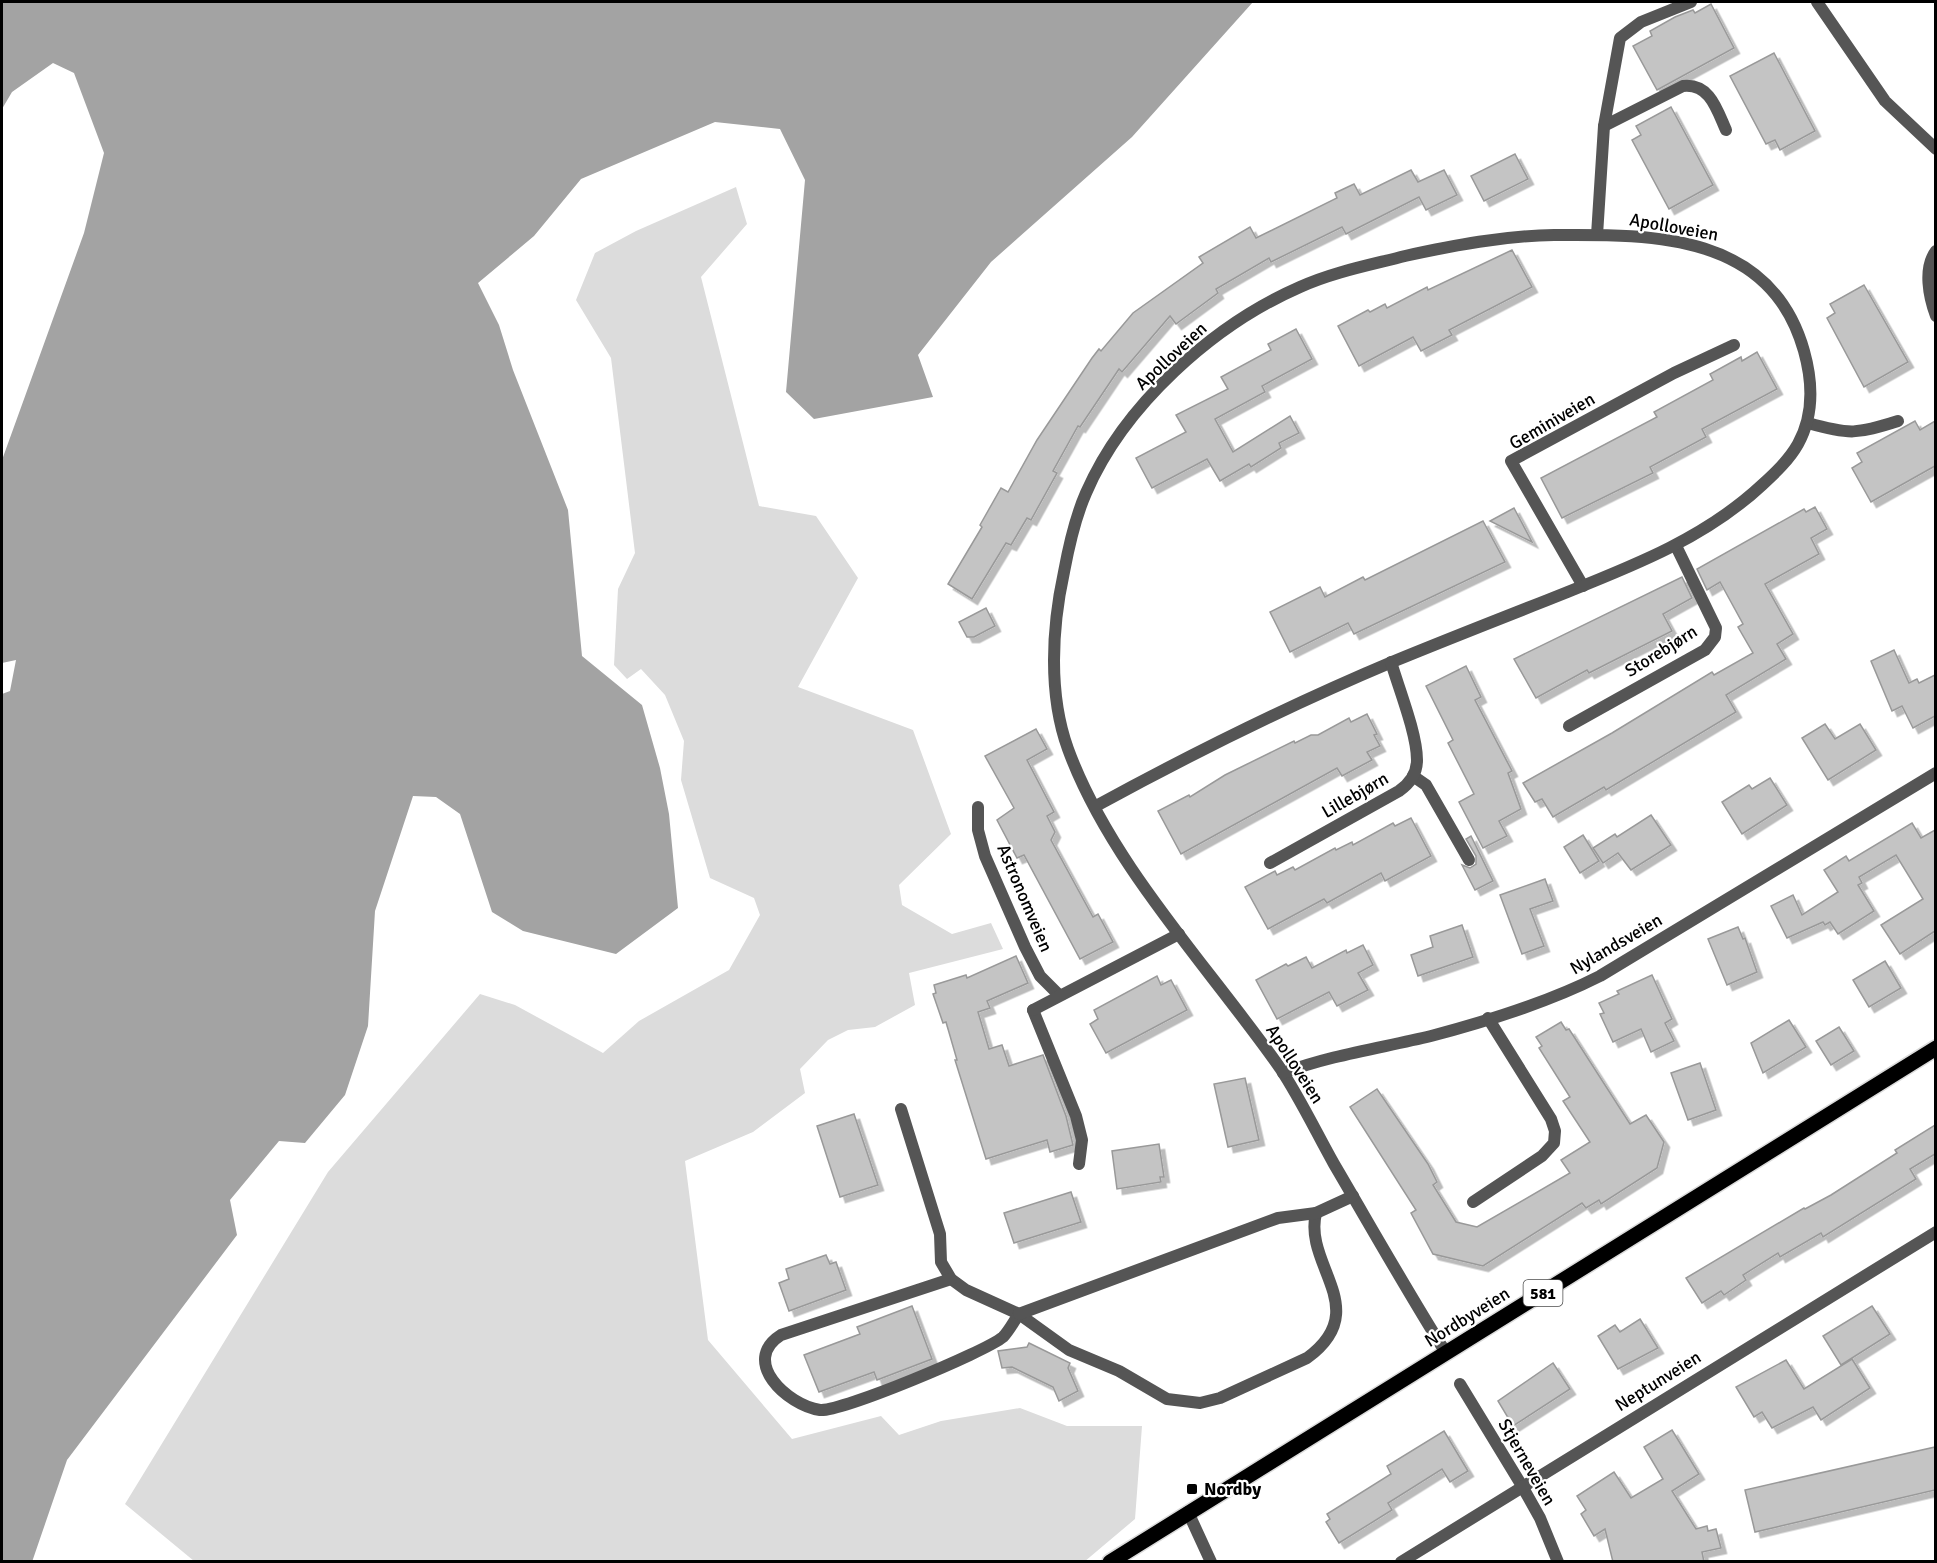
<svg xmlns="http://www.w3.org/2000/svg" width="1937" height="1563" font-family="Signika,sans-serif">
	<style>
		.green { fill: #dcdcdc }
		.water { fill: #a3a3a3 }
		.building { fill: #c4c4c4; stroke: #999; stroke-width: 1.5; filter: url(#shadow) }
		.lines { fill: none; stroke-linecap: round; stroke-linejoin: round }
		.primary-casing { stroke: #dbdbdb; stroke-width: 18 }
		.service { stroke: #555; stroke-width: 12 }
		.minor { stroke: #555; stroke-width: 12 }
		.primary { stroke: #000; stroke-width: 15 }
		.poi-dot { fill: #000; stroke: #fff; stroke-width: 2 }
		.labels { text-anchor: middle; stroke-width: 4.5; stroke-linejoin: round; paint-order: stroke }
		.shield { fill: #fff; stroke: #4c4c4c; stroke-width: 1.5 }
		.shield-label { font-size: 16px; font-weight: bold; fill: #000 }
		.street-label { font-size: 18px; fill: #000; stroke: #fff }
		.poi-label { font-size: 18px; font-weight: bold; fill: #000; stroke: #fff; text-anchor: start }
	</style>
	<defs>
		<filter id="shadow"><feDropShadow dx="5.5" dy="5.5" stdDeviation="0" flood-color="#0004"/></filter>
	</defs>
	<rect width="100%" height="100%" fill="#fff"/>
	<polygon class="green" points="736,187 747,224 701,277 759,506 816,516 858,578 798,687 913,730 951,834 899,885 902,905 952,934 991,923 1003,949 909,973 915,1005 875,1027 848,1030 828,1040 800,1069 805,1093 753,1132 685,1161 708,1340 792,1439 881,1416 899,1435 941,1421 1020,1408 1067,1426 1142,1426 1135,1519 1084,1562 194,1561 125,1504 328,1172 480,994 515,1005 603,1053 639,1021 729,970 760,915 754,898 710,878 681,780 684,741 665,695 641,669 627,679 614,665 618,589 635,553 611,358 576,300 595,253 636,231"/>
	<polygon class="water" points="2,2 1253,2 1132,137 991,262 918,355 933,397 814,419 786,392 805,180 780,129 715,122 581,179 534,236 478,283 499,325 513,370 568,510 582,656 642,705 660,768 669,814 678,908 616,954 523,931 492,912 460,814 436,797 413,796 375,911 368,1026 345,1095 305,1143 279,1141 230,1200 237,1235 67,1460 32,1562 2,1561 2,694 10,691 16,660 2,663 2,460 84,233 104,153 74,73 53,63 12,92 2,109"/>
	<g class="building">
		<polygon points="1711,4 1734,48 1657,90 1633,46 1652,36 1650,31 1675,17 1693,10 1695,13"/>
		<polygon points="1774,53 1815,131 1780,150 1775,140 1766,144 1730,76"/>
		<polygon points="1671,107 1713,185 1669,209 1632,140 1641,135 1636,126"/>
		<polygon points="1515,154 1528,179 1484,201 1471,176"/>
		<polygon points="1411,170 1418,182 1444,170 1457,195 1426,210 1419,197 1346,234 1342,227 1271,262 1269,258 1216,289 1218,293 1176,324 1170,316 1122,372 1119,369 1080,427 1078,426 1053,471 1057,473 1031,520 1027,518 1011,545 1006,543 972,599 948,584 982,527 980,525 1001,488 1008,492 1037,440 1092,358 1099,349 1101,351 1133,313 1203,263 1199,257 1250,227 1256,238 1337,198 1335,193 1354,184 1360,195"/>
		<polygon points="1512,250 1532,287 1449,330 1452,335 1421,351 1413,337 1359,366 1338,326 1368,310 1370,312 1385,304 1387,308 1427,287 1428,290"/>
		<polygon points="1864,285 1908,362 1864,387 1827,318 1835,313 1830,304"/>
		<polygon points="1296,329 1312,359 1262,386 1265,392 1215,419 1233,452 1290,416 1299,433 1279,443 1281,448 1251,467 1249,464 1220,481 1207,459 1152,488 1136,458 1186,432 1176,415 1228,389 1221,377 1271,350 1268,344"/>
		<polygon points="1757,352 1777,389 1702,429 1706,437 1650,467 1653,473 1562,518 1541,478 1657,417 1654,412 1713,380 1710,374 1741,357 1742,361"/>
		<polygon points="1915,421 1920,430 1935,421 1935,466 1871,502 1852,468 1862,462 1857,453"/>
		<polygon points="1815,507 1827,529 1811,538 1819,554 1765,584 1793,634 1777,644 1786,659 1726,695 1736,712 1606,790 1604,787 1553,817 1542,799 1535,802 1523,783 1612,733 1712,672 1714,675 1753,653 1738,627 1743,624 1720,582 1707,590 1697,569 1804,509 1806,512"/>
		<polygon points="1514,508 1532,542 1490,521"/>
		<polygon points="1483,521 1505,562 1354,634 1348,623 1290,652 1270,612 1320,587 1325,597 1363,577 1365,580"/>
		<polygon points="1682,577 1692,598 1663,614 1672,631 1589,673 1587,670 1536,698 1514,659"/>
		<polygon points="986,608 995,626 974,637 967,637 959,622"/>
		<polygon points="1894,650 1909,683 1917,679 1919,683 1935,675 1935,716 1913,728 1902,706 1892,711 1871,661"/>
		<polygon points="1466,666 1481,697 1475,700 1512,771 1508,773 1521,809 1499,821 1507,836 1483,848 1459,802 1474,794 1448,743 1453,740 1426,686"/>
		<polygon points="1367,714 1377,734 1374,735 1380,746 1367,752 1372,760 1342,776 1337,768 1181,854 1158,811 1189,795 1190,797 1225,775 1294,741 1295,743 1311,735 1318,735 1349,718 1351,722"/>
		<polygon points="1825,724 1835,739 1860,724 1876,750 1828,780 1802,738"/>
		<polygon points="1036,729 1047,749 1027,760 1054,812 1047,816 1055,832 1051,840 1093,917 1098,914 1113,942 1080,959 1024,855 1017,858 997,820 1014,808 985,756"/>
		<polygon points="1770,778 1787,805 1742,834 1722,802 1749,785 1752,789"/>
		<polygon points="1651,815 1671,845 1631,870 1618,853 1603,863 1593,848 1615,834 1617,837"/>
		<polygon points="1411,818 1431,856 1385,881 1381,873 1327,903 1324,899 1268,929 1245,887 1275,871 1277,875 1293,867 1295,870 1335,848 1336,850 1352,842 1353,845 1393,823 1395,826"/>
		<polygon points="1912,823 1921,838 1935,830 1935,931 1900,954 1881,925 1923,899 1896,855 1859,877 1862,883 1858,885 1874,911 1838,934 1830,922 1825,925 1823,922 1787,938 1771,906 1793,895 1802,915 1838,892 1824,870 1846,856 1849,861"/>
		<polygon points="1583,835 1599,861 1580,873 1564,847"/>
		<polygon points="1471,836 1493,881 1475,890 1462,865 1470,868 1476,864 1476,856 1466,839"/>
		<polygon points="1545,879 1553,901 1530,909 1544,946 1522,954 1500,895"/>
		<polygon points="1462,925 1473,957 1418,976 1411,955 1433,947 1430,936"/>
		<polygon points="1738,927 1743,939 1745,938 1757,972 1727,985 1708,939"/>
		<polygon points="1363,945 1373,965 1358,973 1368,990 1337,1006 1329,992 1277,1019 1256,980 1286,964 1288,966 1306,957 1312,968 1346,950 1347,953"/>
		<polygon points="1016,956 1028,983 987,1001 990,1008 978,1012 989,1049 1002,1045 1009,1066 1043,1055 1066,1116 1073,1145 1050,1152 1047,1140 986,1159 955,1060 957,1060 946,1022 943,1023 933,994 936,993 934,985 966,975 967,978"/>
		<polygon points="1885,961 1901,988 1869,1007 1853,980"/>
		<polygon points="1652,975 1672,1019 1665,1023 1674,1041 1651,1052 1641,1029 1613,1042 1600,1014 1604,1013 1599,1003 1619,994 1617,991"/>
		<polygon points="1157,976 1161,985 1171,980 1187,1010 1106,1053 1090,1024 1098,1019 1094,1010"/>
		<polygon points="1789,1020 1806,1047 1763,1073 1751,1043"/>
		<polygon points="1561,1022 1566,1030 1569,1029 1630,1124 1646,1115 1664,1142 1657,1168 1601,1204 1599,1200 1586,1208 1582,1203 1483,1266 1433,1254 1411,1213 1416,1210 1350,1107 1377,1089 1428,1164 1437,1182 1433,1185 1456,1222 1477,1227 1570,1173 1561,1160 1590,1142 1563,1101 1570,1097 1539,1048 1542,1046 1536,1037"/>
		<polygon points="1839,1027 1854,1051 1831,1065 1816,1041"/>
		<polygon points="1700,1063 1716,1110 1688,1120 1671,1073"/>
		<polygon points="1245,1078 1259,1140 1228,1147 1214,1084"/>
		<polygon points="854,1114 878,1185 840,1197 817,1126"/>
		<polygon points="1935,1125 1935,1154 1910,1169 1916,1179 1823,1237 1821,1233 1780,1257 1778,1253 1743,1275 1746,1280 1724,1295 1721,1291 1702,1303 1686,1278 1804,1208 1805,1209 1831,1195 1897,1153 1895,1150"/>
		<polygon points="1159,1144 1164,1177 1160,1177 1161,1182 1117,1189 1112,1151"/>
		<polygon points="1071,1192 1081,1222 1014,1243 1004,1213"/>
		<polygon points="826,1255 830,1264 836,1262 846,1290 789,1311 779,1283 789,1279 786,1269"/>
		<polygon points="912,1306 932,1359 877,1380 874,1372 819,1392 804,1355 860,1334 857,1327"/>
		<polygon points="1872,1306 1890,1334 1841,1365 1823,1336"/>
		<polygon points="1640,1319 1658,1348 1618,1369 1598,1336 1615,1325 1620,1332"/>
		<polygon points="1029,1343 1070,1363 1068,1368 1078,1391 1059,1401 1053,1387 1012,1367 1002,1368 998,1351 1027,1347"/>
		<polygon points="1852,1359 1870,1388 1821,1420 1813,1407 1772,1428 1762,1412 1754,1417 1736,1387 1786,1360 1804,1389"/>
		<polygon points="1553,1363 1570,1389 1513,1426 1498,1401"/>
		<polygon points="1672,1430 1699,1474 1672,1491 1696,1529 1707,1526 1708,1531 1716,1529 1721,1548 1702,1552 1704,1562 1613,1562 1605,1529 1594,1536 1581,1514 1586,1510 1577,1496 1614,1472 1631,1498 1663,1479 1644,1447"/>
		<polygon points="1444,1431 1468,1471 1450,1482 1442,1469 1388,1503 1392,1510 1339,1543 1326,1522 1330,1519 1327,1514 1391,1474 1387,1466"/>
		<polygon points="1935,1447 1935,1490 1755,1532 1745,1490"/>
	</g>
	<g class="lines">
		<g class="primary-casing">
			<polyline id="primary" points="1110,1562 1936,1048"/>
		</g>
		<g class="service">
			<path d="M1604,126L1683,86C1710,83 1717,110 1726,130"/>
			<polyline points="1597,235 1604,126 1620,38 1641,22 1691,2"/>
			<path d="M1936,251C1923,268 1929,297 1936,316"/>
			<path d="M1808,423C1850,435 1857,434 1898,421"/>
			<polyline points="1413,776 1426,785 1469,860"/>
			<polyline points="978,807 978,830 985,856 1025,947 1040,976 1059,995"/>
			<polyline points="1033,1010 1076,1116 1082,1140 1079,1164"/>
			<path d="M901,1109L940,1234L941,1262L951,1279L966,1290L1019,1314L1069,1350L1119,1371L1167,1399L1200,1403L1220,1398L1307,1358C1374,1309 1303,1266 1316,1213"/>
			<polyline points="1473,1202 1542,1156 1554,1143 1555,1131 1551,1119 1488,1018"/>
			<path d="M951,1279L781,1335C740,1361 787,1405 820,1410C841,1412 985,1352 1003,1337C1009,1331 1014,1321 1019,1314"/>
			<polyline points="1460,1384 1522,1486"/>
		</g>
		<g class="minor">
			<polyline points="1817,2 1885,101 1936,149"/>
			<polyline points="1583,586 1511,461 1674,373 1734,345"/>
			<polyline points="1569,726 1705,650 1715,637 1716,628 1676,546"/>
			<path d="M1096,806C1193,753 1290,705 1392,662C1443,641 1494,621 1545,601C1622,570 1701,542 1762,485C1775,473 1789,460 1798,444C1814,415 1813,383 1804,351C1771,234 1656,234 1554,235C1503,236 1455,245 1405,256C1370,265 1333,272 1300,287C1213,325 1124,405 1086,493C1075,518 1069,545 1064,572C1052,627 1048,694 1068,749C1110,864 1210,968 1280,1068C1300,1098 1316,1132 1334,1164C1371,1227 1407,1291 1446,1353"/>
			<path d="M1270,863L1399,791C1409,784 1417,774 1417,760C1417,734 1399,689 1391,662"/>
			<polyline points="1033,1010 1179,934"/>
			<path d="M1283,1073C1331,1055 1381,1048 1431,1036C1488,1021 1547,1003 1600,976L1936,773"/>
			<polyline points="1019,1314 1278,1218 1316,1213 1353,1196"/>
			<polyline points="1522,1486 1540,1518 1558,1562"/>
			<polyline points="1188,1512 1211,1562"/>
			<polyline points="1401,1562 1936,1232"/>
		</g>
		<use href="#primary" class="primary"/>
	</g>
	<rect class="poi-dot" x="1186" y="1483" width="12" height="12" rx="3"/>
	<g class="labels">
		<rect class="shield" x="1523.5" y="1280" width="39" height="26" rx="4.5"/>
		<g class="shield-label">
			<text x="1543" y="1299">581</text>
		</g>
		<g class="street-label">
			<text transform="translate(1674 227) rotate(10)" y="6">Apolloveien</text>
			<text transform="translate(1171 356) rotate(-43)" y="6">Apolloveien</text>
			<text transform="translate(1552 421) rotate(-30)" y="6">Geminiveien</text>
			<text transform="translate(1661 651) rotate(-32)" y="6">Storebjørn</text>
			<text transform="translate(1355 795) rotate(-30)" y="6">Lillebjørn</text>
			<text transform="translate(1025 898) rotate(67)" y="6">Astronomveien</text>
			<text transform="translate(1616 944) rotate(-30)" y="6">Nylandsveien</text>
			<text transform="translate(1295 1064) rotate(57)" y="6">Apolloveien</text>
			<text transform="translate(1467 1317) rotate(-32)" y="6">Nordbyveien</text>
			<text transform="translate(1658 1381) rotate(-32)" y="6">Neptunveien</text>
			<text transform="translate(1527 1462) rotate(60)" y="6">Stjerneveien</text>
		</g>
		<g class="poi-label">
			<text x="1204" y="1495">Nordby</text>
		</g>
	</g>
	<rect width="1937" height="1563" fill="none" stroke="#000000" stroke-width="6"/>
</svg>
